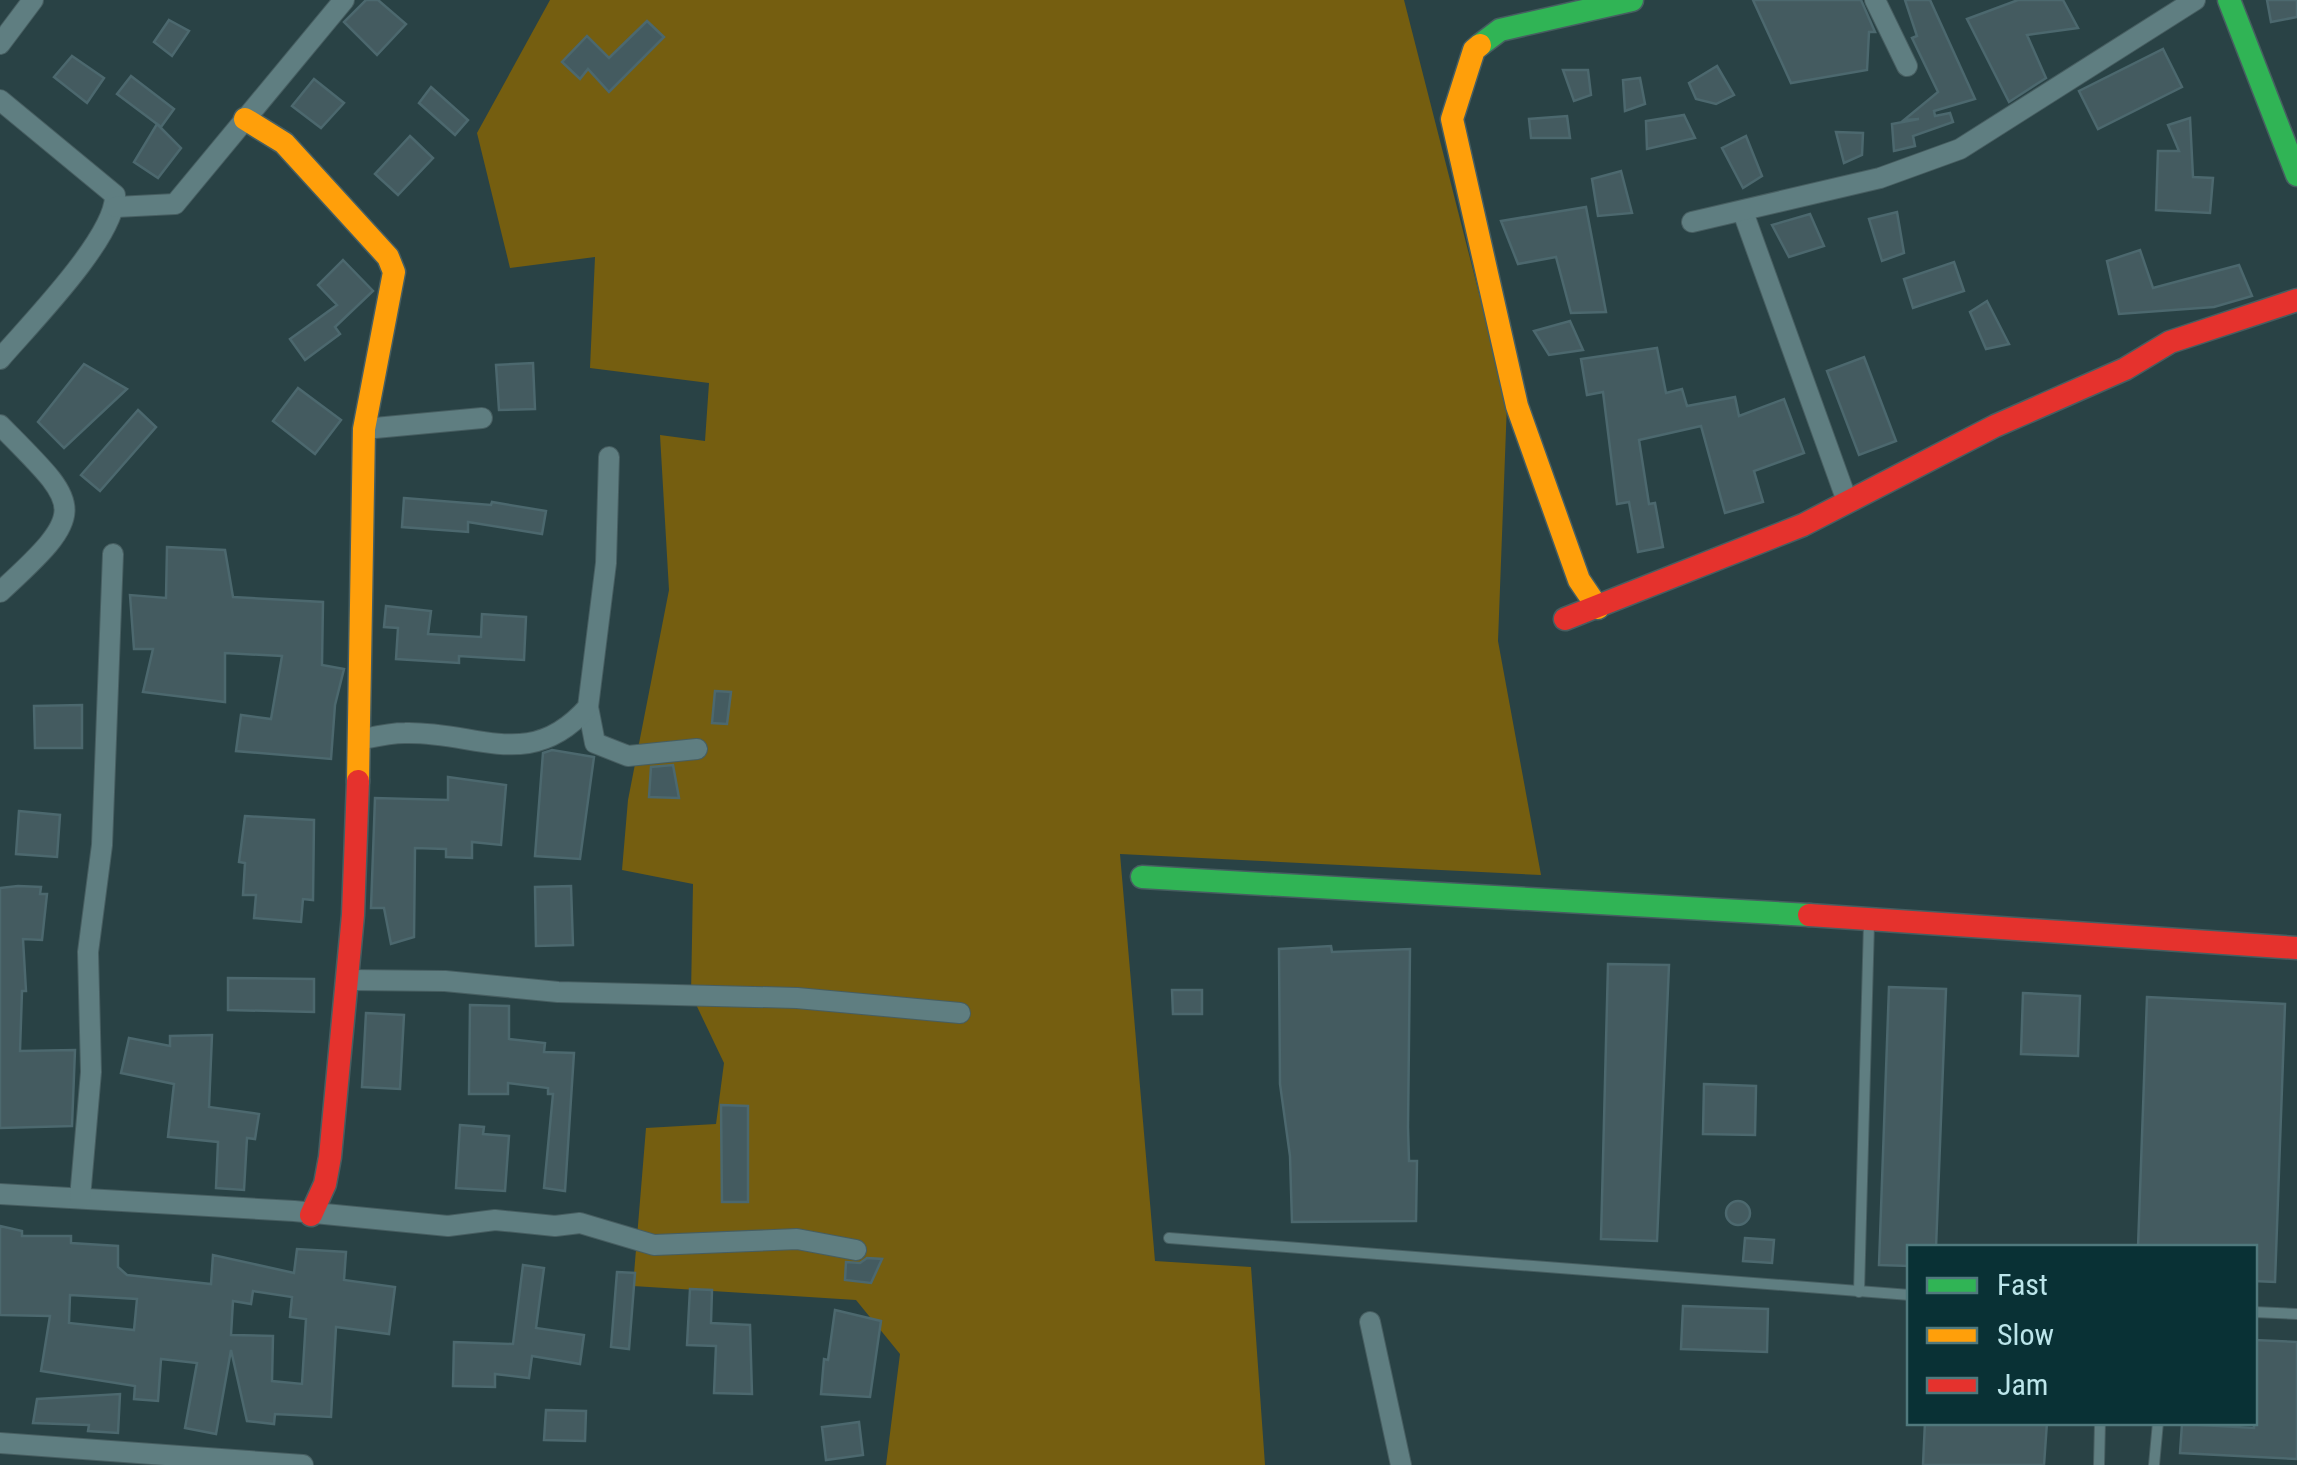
<svg xmlns="http://www.w3.org/2000/svg" width="2297" height="1465" font-family="'Roboto Condensed',sans-serif">
	<style>
		.green { fill: #755e10 }
		.building { fill: #445b60; stroke: #4c686e; stroke-width: 2.5; fill-rule: evenodd }
		.lines { fill: none; stroke-linecap: round; stroke-linejoin: round }
		.lane-casing { stroke: #475e61; stroke-width: 12 }
		.street-casing { stroke: #475e61; stroke-width: 22 }
		.fast-casing { stroke: #475e61; stroke-width: 25 }
		.slow-casing { stroke: #475e61; stroke-width: 25 }
		.jam-casing { stroke: #475e61; stroke-width: 25 }
		.lane { stroke: #5f7e81; stroke-width: 10 }
		.street { stroke: #5f7e81; stroke-width: 20 }
		.fast { stroke: #30b455; stroke-width: 22 }
		.slow { stroke: #ff9f0a; stroke-width: 22 }
		.jam { stroke: #e5322d; stroke-width: 22 }
	</style>
	<rect width="100%" height="100%" fill="#294245"/>
	<polygon class="green" points="550,0 1404,0 1507,403 1498,641 1541,875 1120,854 1155,1261 1251,1267 1265,1465 886,1465 900,1354 856,1300 633,1286 646,1128 716,1124 724,1063 691,994 693,884 622,870 628,800 669,590 660,435 705,441 709,383 590,368 595,257 510,268 477,133"/>
	<g class="building">
		<polygon points="366,0 378,0 406,24 377,55 344,22"/>
		<polygon points="1753,0 1861,0 1875,32 1869,32 1867,70 1791,83"/>
		<polygon points="1905,0 1930,0 1975,99 1934,111 1935,116 1950,113 1953,122 1913,136 1915,146 1894,151 1892,124 1919,119 1904,120 1938,92 1912,38 1917,36"/>
		<polygon points="2018,0 2063,0 2078,28 2027,35 2046,78 2009,102 1967,19"/>
		<polygon points="2267,0 2297,0 2297,17 2271,22"/>
		<polygon points="169,20 189,31 172,56 154,42"/>
		<polygon points="647,21 664,37 609,92 588,69 580,79 562,62 587,36 609,58"/>
		<polygon points="2163,49 2182,87 2098,129 2079,91"/>
		<polygon points="72,56 104,78 87,103 54,77"/>
		<polygon points="1717,66 1734,95 1716,104 1696,99 1689,83"/>
		<polygon points="1563,70 1588,70 1591,95 1574,101"/>
		<polygon points="131,76 174,109 161,127 117,94"/>
		<polygon points="1640,78 1645,104 1625,111 1623,80"/>
		<polygon points="314,79 344,103 321,128 292,106"/>
		<polygon points="431,87 468,120 455,135 419,103"/>
		<polygon points="1684,115 1695,138 1647,149 1646,121"/>
		<polygon points="1567,116 1570,138 1531,138 1529,119"/>
		<polygon points="2190,118 2193,177 2213,178 2210,213 2156,210 2158,151 2179,151 2168,125"/>
		<polygon points="157,124 181,148 158,178 134,162"/>
		<polygon points="1836,132 1863,133 1862,155 1844,163"/>
		<polygon points="410,136 433,158 398,195 375,174"/>
		<polygon points="1746,136 1762,176 1743,188 1722,148"/>
		<polygon points="1621,171 1632,213 1598,216 1592,179"/>
		<polygon points="1586,207 1606,312 1571,313 1556,257 1518,264 1501,221"/>
		<polygon points="1897,212 1904,253 1882,261 1869,219"/>
		<polygon points="1810,214 1824,246 1789,257 1772,225"/>
		<polygon points="2140,250 2153,288 2239,265 2252,296 2214,307 2119,314 2107,261"/>
		<polygon points="343,260 373,291 335,327 340,334 305,360 290,339 337,305 318,285"/>
		<polygon points="1954,262 1964,291 1913,308 1904,279"/>
		<polygon points="1987,301 2009,344 1986,349 1970,312"/>
		<polygon points="1570,321 1583,350 1549,355 1534,331"/>
		<polygon points="1657,348 1666,393 1682,389 1687,406 1735,397 1739,416 1784,399 1804,453 1754,471 1763,502 1725,513 1701,426 1639,440 1649,504 1655,503 1663,547 1638,552 1629,502 1617,504 1603,392 1587,395 1581,359"/>
		<polygon points="1864,357 1896,441 1859,455 1827,371"/>
		<polygon points="533,363 535,409 499,410 496,365"/>
		<polygon points="84,364 127,389 64,448 38,422"/>
		<polygon points="298,388 341,420 315,454 273,421"/>
		<polygon points="138,410 156,427 100,491 81,475"/>
		<polygon points="404,498 491,505 492,502 546,511 542,534 468,522 468,532 402,527"/>
		<polygon points="167,547 225,550 233,597 323,602 322,665 344,669 335,705 331,759 236,751 241,715 271,719 282,656 225,653 225,702 143,692 153,649 134,649 130,595 166,598"/>
		<polygon points="386,606 431,611 428,634 481,637 482,614 526,617 524,660 459,656 459,663 396,659 398,628 384,627"/>
		<polygon points="715,691 731,692 727,724 712,723"/>
		<polygon points="82,705 82,748 35,748 34,706"/>
		<polygon points="552,750 594,757 580,859 535,856 543,753"/>
		<polygon points="673,765 679,798 649,797 651,767"/>
		<polygon points="448,777 506,785 501,845 472,842 472,858 446,857 446,849 415,848 414,937 391,944 384,908 371,908 375,798 448,800"/>
		<polygon points="19,811 60,815 57,857 16,854"/>
		<polygon points="245,816 314,820 313,900 303,899 301,922 254,918 256,895 243,895 245,863 239,862"/>
		<polygon points="18,886 41,887 40,894 47,894 42,940 23,939 26,991 22,991 20,1051 75,1050 72,1126 0,1128 0,888"/>
		<polygon points="571,886 573,945 536,946 535,887"/>
		<polygon points="1331,946 1332,952 1410,949 1408,1127 1409,1161 1417,1161 1416,1221 1292,1222 1290,1156 1280,1084 1279,949"/>
		<polygon points="1608,964 1669,965 1657,1241 1601,1239"/>
		<polygon points="228,978 314,979 314,1012 228,1010"/>
		<polygon points="1889,987 1946,989 1936,1248 1910,1248 1910,1266 1879,1265"/>
		<polygon points="1172,990 1202,990 1202,1014 1173,1014"/>
		<polygon points="2023,993 2080,996 2078,1056 2021,1054"/>
		<polygon points="2147,997 2285,1004 2275,1282 2254,1281 2254,1248 2138,1248"/>
		<polygon points="470,1005 509,1006 509,1039 545,1043 544,1052 574,1053 565,1191 544,1188 553,1094 548,1094 548,1088 508,1083 508,1094 469,1094"/>
		<polygon points="366,1013 404,1015 400,1089 362,1087"/>
		<polygon points="212,1035 209,1107 259,1114 255,1139 247,1138 244,1190 216,1188 218,1142 168,1137 174,1084 121,1073 129,1038 170,1046 170,1036"/>
		<polygon points="1704,1084 1756,1086 1755,1135 1703,1134"/>
		<polygon points="721,1105 748,1106 748,1202 722,1202"/>
		<polygon points="460,1125 484,1127 483,1134 509,1136 505,1191 456,1188"/>
		<circle cx="1738" cy="1213" r="12"/>
		<path d="M0,1226L22,1231V1236H71V1243L118,1246V1267L127,1275L211,1284L213,1255L294,1273L297,1249L346,1252L344,1280L395,1287L389,1334L336,1327L331,1417L275,1414L274,1424L247,1421L231,1350L216,1434L185,1428L197,1363L161,1359L158,1401L134,1399L135,1386L41,1371L50,1316L0,1315ZM253,1291L292,1297L290,1317L306,1319L302,1384L272,1381L273,1336L231,1335L233,1301L251,1304ZM70,1295L137,1299L134,1330L69,1323Z"/>
		<polygon points="1745,1238 1774,1240 1772,1263 1743,1261"/>
		<polygon points="867,1258 882,1259 871,1283 845,1280 846,1262 860,1263"/>
		<polygon points="523,1265 544,1268 536,1328 584,1335 580,1364 532,1356 529,1378 495,1374 495,1387 453,1386 454,1342 513,1344"/>
		<polygon points="617,1272 635,1273 629,1349 611,1347"/>
		<polygon points="690,1289 712,1290 711,1323 750,1325 752,1394 714,1393 716,1346 687,1345"/>
		<polygon points="1683,1306 1768,1309 1767,1352 1681,1349"/>
		<polygon points="835,1310 881,1321 870,1397 821,1394 824,1359 828,1360"/>
		<polygon points="2254,1340 2297,1342 2297,1459 2180,1453 2182,1424 2254,1428"/>
		<polygon points="120,1394 118,1433 88,1431 89,1425 33,1423 37,1399"/>
		<polygon points="546,1410 586,1411 585,1441 544,1440"/>
		<polygon points="859,1422 863,1455 826,1460 822,1427"/>
		<polygon points="1925,1422 2047,1422 2044,1465 1923,1465"/>
	</g>
	<g class="lines">
		<g class="lane-casing">
			<g id="lane">
				<polyline points="1169,1238 1910,1295"/>
				<polyline points="1859,1292 1869,923"/>
				<polyline points="2254,1312 2297,1314"/>
				<polyline points="2099,1465 2100,1422"/>
				<polyline points="2154,1465 2158,1422"/>
			</g>
		</g>
		<g class="street-casing">
			<g id="street">
				<polyline points="1875,0 1907,66"/>
				<polyline points="0,44 33,0"/>
				<path d="M0,100L115,195C116,237 29,325 0,359"/>
				<polyline points="116,207 175,204 344,0"/>
				<polyline points="1743,212 1847,501"/>
				<polyline points="1692,222 1880,178 1960,149 2195,0"/>
				<path d="M0,425C81,507 91,509 0,592"/>
				<polyline points="364,429 482,418"/>
				<polyline points="588,707 595,743 628,756 697,749"/>
				<path d="M358,740C373,737 389,733 405,733C477,731 530,773 588,707L606,563L609,457"/>
				<polyline points="349,980 445,981 558,992 797,998 960,1013"/>
				<polyline points="0,1194 294,1211 448,1226 495,1220 555,1226 580,1223 654,1245 797,1239 856,1250"/>
				<polyline points="80,1198 91,1072 88,952 102,845 113,554"/>
				<polyline points="1370,1322 1401,1465"/>
				<polyline points="0,1443 303,1465"/>
			</g>
		</g>
		<g class="fast-casing">
			<g id="fast">
				<polyline points="2229,0 2297,175"/>
				<polyline points="1480,45 1500,30 1632,0"/>
				<polyline points="1142,877 1809,915"/>
			</g>
		</g>
		<g class="slow-casing">
			<g id="slow">
				<polyline points="1480,45 1474,50 1452,119 1517,406 1579,580 1598,608"/>
				<polyline points="245,119 284,143 388,257 394,272 364,429 358,781"/>
			</g>
		</g>
		<g class="jam-casing">
			<g id="jam">
				<polyline points="1565,619 1803,525 1995,426 2125,369 2170,342 2297,300"/>
				<polyline points="1809,915 2297,948"/>
				<polyline points="311,1215 325,1184 330,1157 353,915 358,781"/>
			</g>
		</g>
		<use href="#lane" class="lane"/>
		<use href="#street" class="street"/>
		<use href="#fast" class="fast"/>
		<use href="#slow" class="slow"/>
		<use href="#jam" class="jam"/>
	</g>
	<rect x="1907" y="1245" width="350" height="180" fill="#093135" stroke="#50797d" stroke-width="2.5"/>
	<rect x="1927" y="1278" width="50" height="15" fill="#30b455" stroke="#50797d" stroke-width="2.5"/>
	<text x="1997" y="1295" font-size="30" fill="#bbe5ea">Fast</text>
	<rect x="1927" y="1328" width="50" height="15" fill="#ff9f0a" stroke="#50797d" stroke-width="2.5"/>
	<text x="1997" y="1345" font-size="30" fill="#bbe5ea">Slow</text>
	<rect x="1927" y="1378" width="50" height="15" fill="#e5322d" stroke="#50797d" stroke-width="2.5"/>
	<text x="1997" y="1395" font-size="30" fill="#bbe5ea">Jam</text>
</svg>
